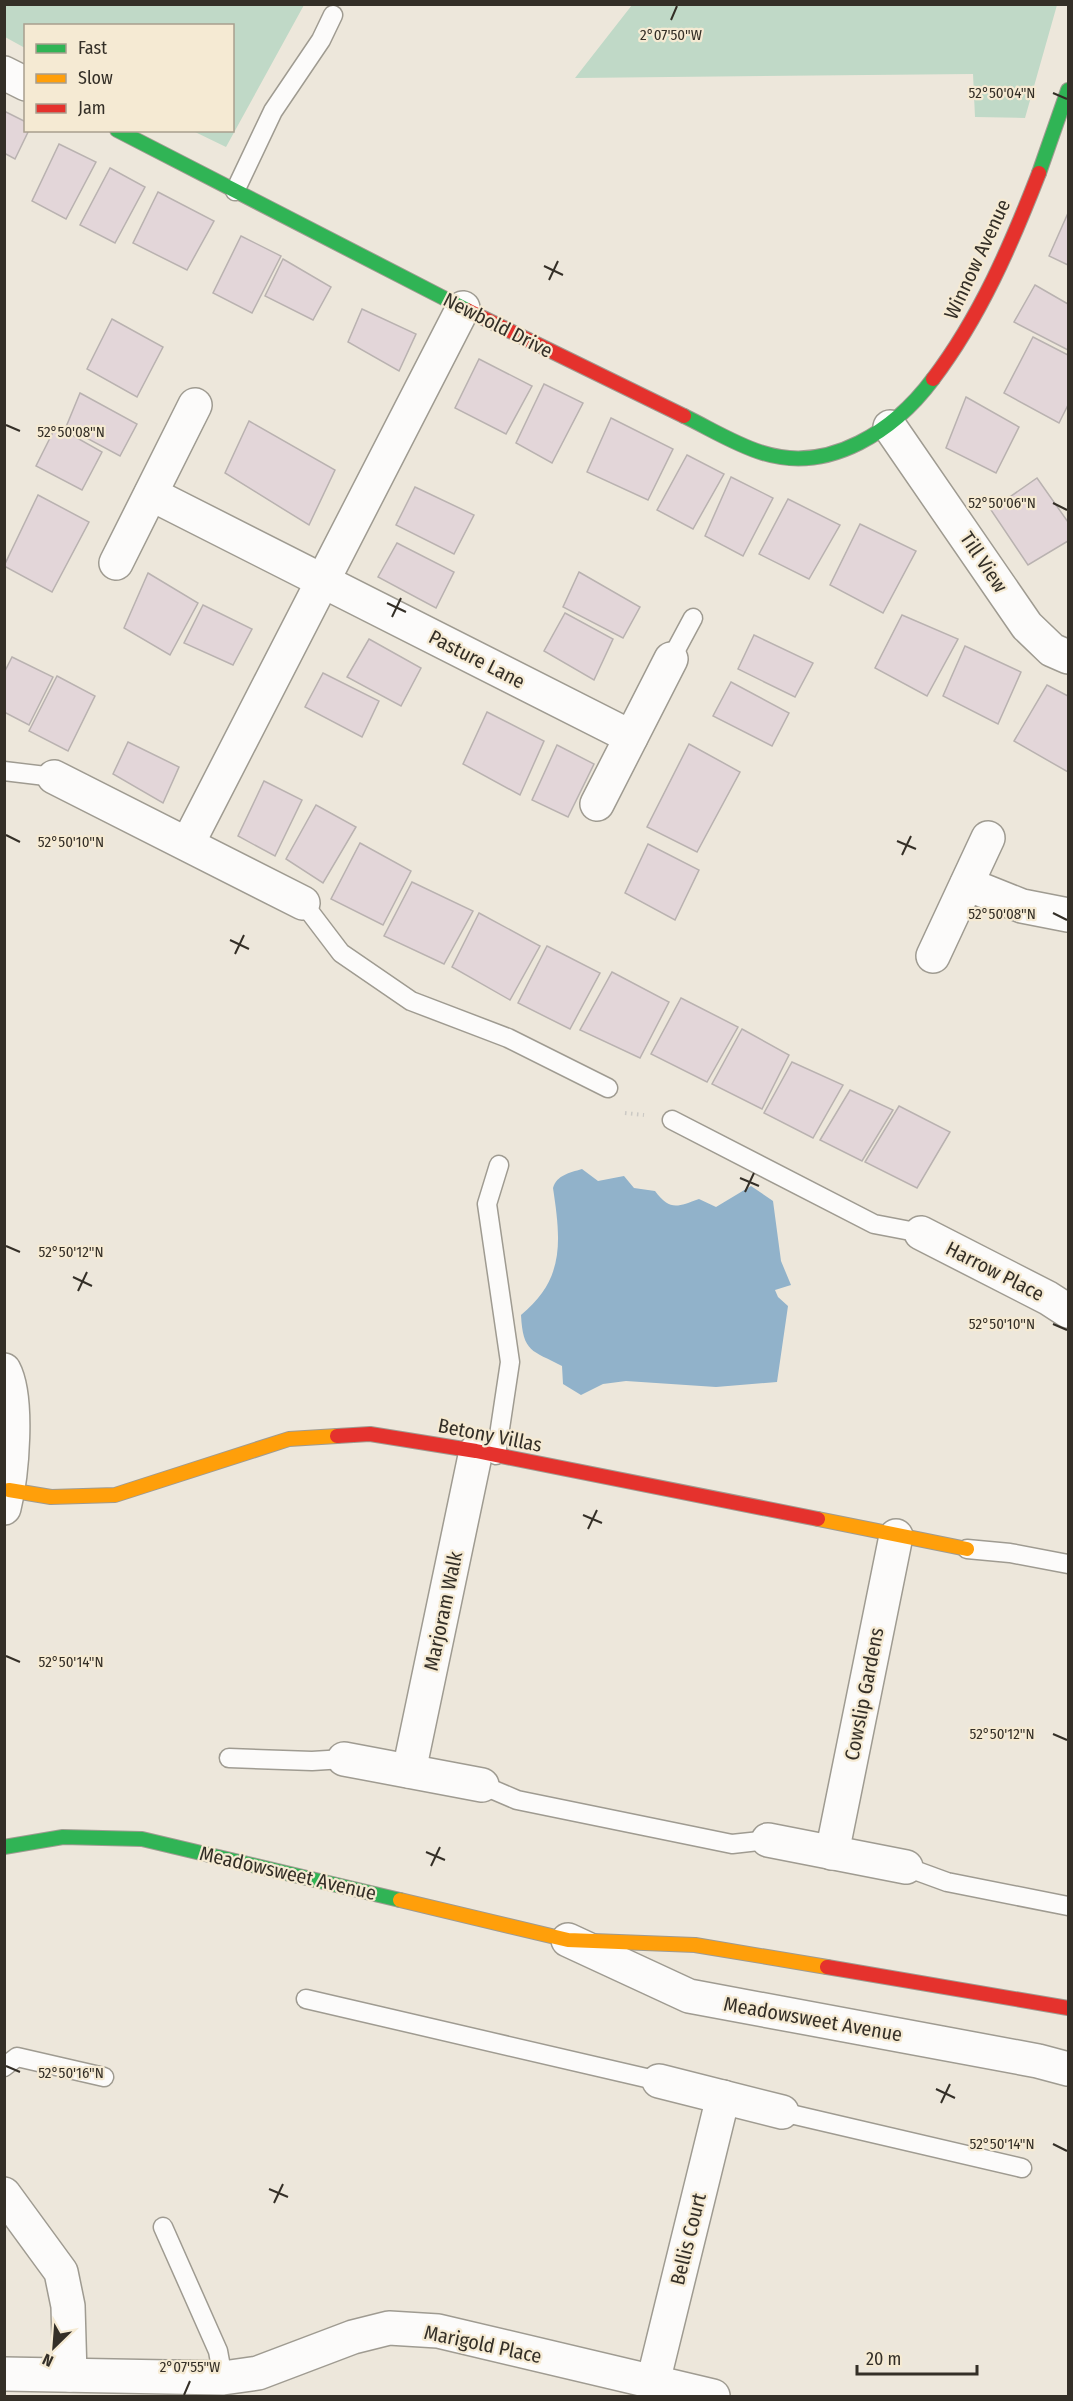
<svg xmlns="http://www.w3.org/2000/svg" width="1073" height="2401" font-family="'Fira Sans Condensed',sans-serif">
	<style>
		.green { fill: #c0d9c7 }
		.water { fill: #91b2ca }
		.building { fill: #e3d6d9; stroke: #b9b2b0; stroke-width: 1.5 }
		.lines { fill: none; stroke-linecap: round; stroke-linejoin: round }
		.lane-casing { stroke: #9f9b91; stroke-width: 21 }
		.street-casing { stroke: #9f9b91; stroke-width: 36 }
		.fast-casing { stroke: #9f9b91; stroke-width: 16 }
		.slow-casing { stroke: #9f9b91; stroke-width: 16 }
		.jam-casing { stroke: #9f9b91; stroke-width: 16 }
		.path { stroke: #cbc9c4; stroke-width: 4; stroke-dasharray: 1.5 4.5; stroke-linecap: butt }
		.lane { stroke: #fcfbfa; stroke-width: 18 }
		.street { stroke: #fcfbfa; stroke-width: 33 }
		.fast { stroke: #30b455; stroke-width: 14 }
		.slow { stroke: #ff9f0a; stroke-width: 14 }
		.jam { stroke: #e5322d; stroke-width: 14 }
		.ticks { fill: none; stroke: #342f27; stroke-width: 2 }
		.labels { text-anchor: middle; stroke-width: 4.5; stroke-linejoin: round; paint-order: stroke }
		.street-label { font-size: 20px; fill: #342f27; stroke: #f5ead3 }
		.ticks-label { font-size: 15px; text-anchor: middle; fill: #342f27; stroke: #f5ead3; stroke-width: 4.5; stroke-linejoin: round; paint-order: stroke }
	</style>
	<rect width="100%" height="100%" fill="#ede7db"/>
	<g class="green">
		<polygon points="4,5 5,4 304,5 226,147 193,131 232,130 232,26 26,26 25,48 5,37"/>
		<polygon points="632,5 632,4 1057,5 1025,118 975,117 973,74 575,78"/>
	</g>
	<path class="water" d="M582,1169L598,1181L624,1176L634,1188L655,1191C670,1211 677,1207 699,1199L716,1207L751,1186L773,1201L781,1261L791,1285L775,1290L778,1297L788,1306L777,1382L716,1387L626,1381L603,1384L581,1395L563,1384L562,1366C532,1350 523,1353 521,1315C565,1279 561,1241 553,1188C557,1175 569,1173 582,1169Z"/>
	<g class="building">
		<polygon points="4,111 26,122 26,130 29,130 15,159 4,153"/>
		<polygon points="59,144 96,162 66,219 32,201"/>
		<polygon points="110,168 145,187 115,243 80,225"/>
		<polygon points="158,192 214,221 187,270 133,243"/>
		<polygon points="1068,213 1068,265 1049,256"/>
		<polygon points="241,236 281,256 252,313 213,293"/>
		<polygon points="283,259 331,287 313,320 265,296"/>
		<polygon points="1035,285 1068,304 1068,350 1014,322"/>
		<polygon points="362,309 416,334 399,371 348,342"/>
		<polygon points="112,319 163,347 137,397 87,369"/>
		<polygon points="1033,337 1068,355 1068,405 1059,423 1004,393"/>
		<polygon points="479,359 532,386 506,434 455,408"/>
		<polygon points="544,384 583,403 552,463 516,443"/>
		<polygon points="80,393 137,424 120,456 66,427"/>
		<polygon points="966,397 1019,427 996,473 946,448"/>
		<polygon points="611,418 673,449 648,500 587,472"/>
		<polygon points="249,421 335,470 309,525 225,473"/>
		<polygon points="56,426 102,452 82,490 36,466"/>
		<polygon points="687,455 724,474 693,529 657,510"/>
		<polygon points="731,477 773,498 743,556 705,536"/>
		<polygon points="1037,478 1068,522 1068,541 1028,565 991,510"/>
		<polygon points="415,487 474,515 454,554 396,525"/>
		<polygon points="38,495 89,522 52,592 4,566"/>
		<polygon points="788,499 840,525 809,579 759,554"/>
		<polygon points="860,524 916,551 883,613 830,585"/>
		<polygon points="397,543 454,572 436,608 378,577"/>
		<polygon points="579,572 640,607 623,638 563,607"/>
		<polygon points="148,573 198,603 170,655 124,628"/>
		<polygon points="203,605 252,629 233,665 184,643"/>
		<polygon points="565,613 613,639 594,680 544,651"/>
		<polygon points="902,615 958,639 927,696 875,668"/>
		<polygon points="754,635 813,663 795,697 738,669"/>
		<polygon points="369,639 421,668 401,706 347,677"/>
		<polygon points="965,646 1021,672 998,724 943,696"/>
		<polygon points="12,657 53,677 29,725 4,712 4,673"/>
		<polygon points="323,673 379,701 362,737 305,707"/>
		<polygon points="57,676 95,696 68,751 29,731"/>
		<polygon points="731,682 789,713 772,746 713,716"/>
		<polygon points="1047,685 1068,696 1068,772 1014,741"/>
		<polygon points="487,712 544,741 520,795 463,764"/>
		<polygon points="128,742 179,767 163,803 113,774"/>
		<polygon points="689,744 740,772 697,852 647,827"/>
		<polygon points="557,745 594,764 568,817 532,800"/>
		<polygon points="264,781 302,800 275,856 238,836"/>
		<polygon points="316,805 356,827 323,883 286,859"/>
		<polygon points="360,843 411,871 383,925 331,899"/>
		<polygon points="648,844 699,870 675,920 625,893"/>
		<polygon points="412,882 473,911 444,964 384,936"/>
		<polygon points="479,913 540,946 510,1000 452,967"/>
		<polygon points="547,946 600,973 570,1029 518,1003"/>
		<polygon points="612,972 669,1002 640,1058 580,1030"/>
		<polygon points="681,998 738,1027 707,1082 651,1054"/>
		<polygon points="742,1029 789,1055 762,1109 712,1084"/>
		<polygon points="792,1062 843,1085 813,1138 764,1113"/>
		<polygon points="850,1090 893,1110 862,1161 820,1140"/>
		<polygon points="899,1106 950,1132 917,1188 865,1162"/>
	</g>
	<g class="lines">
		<g class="lane-casing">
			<g id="lane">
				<polyline points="235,191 273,111 321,40 333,15"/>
				<polyline points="671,659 693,618"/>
				<polyline points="4,771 54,777"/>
				<polyline points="303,903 341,953 411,1001 508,1038 608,1088"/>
				<polyline points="672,1120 874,1224 921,1233"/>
				<polyline points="496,1455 510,1362 487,1204 499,1165"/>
				<polyline points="967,1549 1010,1553 1068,1564"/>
				<polyline points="229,1758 312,1761 344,1759"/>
				<polyline points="482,1785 517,1800 732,1844 768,1840"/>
				<polyline points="906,1867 947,1882 1068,1906"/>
				<polyline points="306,1999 659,2081"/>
				<polyline points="4,2067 17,2057 104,2077"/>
				<polyline points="782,2112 1022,2168"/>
				<polyline points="163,2227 218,2351 223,2378"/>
			</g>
		</g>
		<g class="street-casing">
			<g id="street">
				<polyline points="4,73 26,84"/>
				<polyline points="890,427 1027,626 1052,650 1068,657"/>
				<polyline points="151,494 631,737"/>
				<polyline points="116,563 195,405"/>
				<polyline points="54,777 303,903"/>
				<polyline points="597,804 671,659"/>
				<polyline points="188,843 463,308"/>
				<polyline points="967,884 1022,906 1068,915"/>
				<polyline points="933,956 988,838"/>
				<polyline points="921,1233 1048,1298 1068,1311"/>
				<path d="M4,1370C19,1398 12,1476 4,1508"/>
				<polyline points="344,1759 482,1785"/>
				<polyline points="409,1771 476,1451"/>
				<polyline points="768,1840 906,1867"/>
				<polyline points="832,1853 896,1536"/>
				<polyline points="568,1940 689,1996 1038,2061 1068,2069"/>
				<polyline points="659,2081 782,2112"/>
				<polyline points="4,2194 61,2272 68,2306 70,2375"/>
				<polyline points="4,2374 223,2378 258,2373 353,2337 389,2328 438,2331 713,2396"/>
				<polyline points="653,2382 723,2097"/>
			</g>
		</g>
		<g class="fast-casing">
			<g id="fast">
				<polyline points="117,130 467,310"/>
				<polyline points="1039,173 1068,90"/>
				<path d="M684,416C709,428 736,445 763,453C830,474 895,430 933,379"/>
				<polyline points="4,1847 63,1837 142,1839 400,1900"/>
			</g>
		</g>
		<g class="slow-casing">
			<g id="slow">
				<polyline points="9,1490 51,1497 115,1495 289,1439 337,1436"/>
				<polyline points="818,1519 967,1549"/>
				<polyline points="400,1900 568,1940 695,1945 827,1967"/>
			</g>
		</g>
		<g class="jam-casing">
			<g id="jam">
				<polyline points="467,310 684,416"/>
				<path d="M933,379C980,317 1011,245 1039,173"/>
				<polyline points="337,1436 370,1434 476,1451 818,1519"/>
				<polyline points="827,1967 1068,2008"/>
			</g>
		</g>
		<polyline class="path" points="625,1113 644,1115"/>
		<use href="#lane" class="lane"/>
		<use href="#street" class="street"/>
		<use href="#fast" class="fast"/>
		<use href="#slow" class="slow"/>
		<use href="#jam" class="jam"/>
	</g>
	<path class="ticks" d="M671,20L677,6M1053,93L1067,99M544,266L563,275M549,280L558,261M6,425L20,431M1053,503L1067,510M387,603L406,612M392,617L401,598M6,835L20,842M897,841L916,849M902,855L911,836M1053,913L1067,920M230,940L249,949M235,954L244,935M740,1178L759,1186M745,1192L754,1173M6,1246L20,1252M73,1277L92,1286M78,1291L87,1272M1053,1324L1067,1330M583,1515L602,1523M588,1529L597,1510M6,1656L20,1662M1053,1734L1067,1740M426,1852L445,1860M431,1866L440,1847M6,2066L20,2072M936,2089L955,2098M941,2103L950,2084M1053,2144L1067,2151M269,2189L288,2197M274,2203L283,2184M184,2395L190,2381"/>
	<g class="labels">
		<g class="street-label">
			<text transform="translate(977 259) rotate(-65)" y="7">Winnow Avenue</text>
			<text transform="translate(498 325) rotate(27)" y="7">Newbold Drive</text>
			<text transform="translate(984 562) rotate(56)" y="7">Till View</text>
			<text transform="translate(477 659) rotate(27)" y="7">Pasture Lane</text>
			<text transform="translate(995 1271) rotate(27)" y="7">Harrow Place</text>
			<text transform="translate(490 1435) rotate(11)" y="7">Betony Villas</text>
			<text transform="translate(443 1611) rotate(-78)" y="7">Marjoram Walk</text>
			<text transform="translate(864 1694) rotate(-79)" y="7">Cowslip Gardens</text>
			<text transform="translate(288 1873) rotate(13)" y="7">Meadowsweet Avenue</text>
			<text transform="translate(813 2019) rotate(10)" y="7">Meadowsweet Avenue</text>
			<text transform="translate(688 2239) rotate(-76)" y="7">Bellis Court</text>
			<text transform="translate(483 2344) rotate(12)" y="7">Marigold Place</text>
		</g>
	</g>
	<g class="ticks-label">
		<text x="671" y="40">2°07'50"W</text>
		<text x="1002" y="98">52°50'04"N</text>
		<text x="71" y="437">52°50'08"N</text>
		<text x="1002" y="508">52°50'06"N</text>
		<text x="71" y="847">52°50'10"N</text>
		<text x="1002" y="919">52°50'08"N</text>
		<text x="71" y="1257">52°50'12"N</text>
		<text x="1002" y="1329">52°50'10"N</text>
		<text x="71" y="1667">52°50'14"N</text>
		<text x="1002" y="1739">52°50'12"N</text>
		<text x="71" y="2078">52°50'16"N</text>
		<text x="1002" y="2149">52°50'14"N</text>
		<text x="190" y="2372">2°07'55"W</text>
	</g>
	<rect width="1073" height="2401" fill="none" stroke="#342f27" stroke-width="12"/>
	<rect x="24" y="24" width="210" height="108" fill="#f5ead3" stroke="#a89f8e" stroke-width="1.5"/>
	<rect x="36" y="44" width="30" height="9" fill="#30b455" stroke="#a89f8e" stroke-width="1.5"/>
	<text x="78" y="54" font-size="18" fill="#342f27">Fast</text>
	<rect x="36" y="74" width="30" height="9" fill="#ff9f0a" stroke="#a89f8e" stroke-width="1.5"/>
	<text x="78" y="84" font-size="18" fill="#342f27">Slow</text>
	<rect x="36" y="104" width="30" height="9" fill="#e5322d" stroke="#a89f8e" stroke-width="1.5"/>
	<text x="78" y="114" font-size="18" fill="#342f27">Jam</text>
	<g transform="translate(54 2347) rotate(205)" stroke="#f5ead3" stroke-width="4.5" paint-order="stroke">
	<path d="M0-4.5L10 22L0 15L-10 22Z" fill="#342f27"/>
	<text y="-9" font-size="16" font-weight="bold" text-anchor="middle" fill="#342f27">N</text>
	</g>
	<path d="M857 2365v9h120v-9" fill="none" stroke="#342f27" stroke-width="3"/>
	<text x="866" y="2365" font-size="18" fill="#342f27" stroke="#f5ead3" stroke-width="4.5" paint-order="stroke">20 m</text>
</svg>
